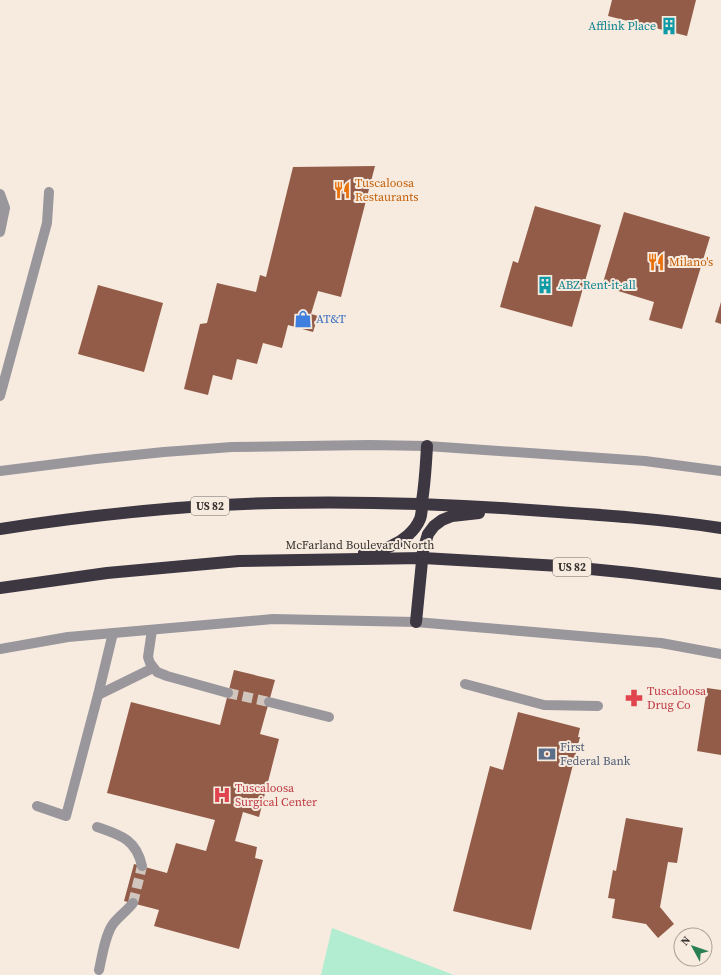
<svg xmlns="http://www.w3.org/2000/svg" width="721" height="975" font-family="'Source Serif 4',serif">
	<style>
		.green { fill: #b2edd1 }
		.building { fill: #935c48 }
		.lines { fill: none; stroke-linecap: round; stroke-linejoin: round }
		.minor-tunnel { stroke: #d1c6bd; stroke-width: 10; stroke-dasharray: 10 5; stroke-linecap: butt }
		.minor { stroke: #99969c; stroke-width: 10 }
		.highway { stroke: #3d3742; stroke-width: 12 }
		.labels { text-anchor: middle; stroke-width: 4; stroke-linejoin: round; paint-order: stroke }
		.shield { fill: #f7ebe0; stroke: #716a64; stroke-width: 1 }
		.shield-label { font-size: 11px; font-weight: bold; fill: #38332f }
		.culture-label { font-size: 12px; fill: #0d838f; stroke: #f7ebe0; text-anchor: end }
		.food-label { font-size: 12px; fill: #c56008; stroke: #f7ebe0; text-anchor: start }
		.shop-label { font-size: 12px; fill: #366cbe; stroke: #f7ebe0; text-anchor: start }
		.street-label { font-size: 12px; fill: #38332f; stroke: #f7ebe0 }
		.health-label { font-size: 12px; fill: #be3a42; stroke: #f7ebe0; text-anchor: start }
		.service-label { font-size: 12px; fill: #4e5e75; stroke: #f7ebe0; text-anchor: start }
	</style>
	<rect width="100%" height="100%" fill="#f7ebe0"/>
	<polygon class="green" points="332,928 454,975 321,975"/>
	<g class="building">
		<polygon points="612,0 696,0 687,36 608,16"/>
		<polygon points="375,166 341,297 318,291 311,314 318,316 313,332 288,325 282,348 263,343 257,364 237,359 232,380 213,375 208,395 184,389 200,324 207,323 217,283 256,292 260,275 266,277 293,167"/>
		<polygon points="535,206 601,225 572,327 500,307 513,261 518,263"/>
		<polygon points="624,212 710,237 682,329 649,320 654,302 602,286"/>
		<polygon points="98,285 163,303 144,372 78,354"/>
		<polygon points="721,302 721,324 715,322"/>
		<polygon points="234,670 275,680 260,734 279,739 259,817 243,812 235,841 257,847 255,858 263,860 239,949 154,926 159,910 124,901 134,864 167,873 176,843 206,851 215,820 107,793 131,702 220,725"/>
		<polygon points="707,688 721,690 721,755 697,751"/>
		<polygon points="518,712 580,728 578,737 580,737 531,930 453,911 490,766 503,770"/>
		<polygon points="626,818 683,828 677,863 668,862 660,907 674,924 658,938 646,924 612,918 615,899 608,898 613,870 616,871"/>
	</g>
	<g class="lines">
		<g class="minor-tunnel">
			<polyline points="228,693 269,702"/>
			<polyline points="133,903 142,866"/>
		</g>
		<g class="minor">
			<polyline points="0,194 5,208 0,232"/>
			<polyline points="0,396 47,223 49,192"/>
			<polyline points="0,471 96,459 164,452 232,447 370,445 427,446 645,461 721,471"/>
			<polyline points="152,630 148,657 150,663 157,672 167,676 228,693"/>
			<polyline points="0,649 68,637 273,619 416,622 661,643 721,654"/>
			<polyline points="465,684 544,705 598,706"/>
			<polyline points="98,695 153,668"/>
			<polyline points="269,702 329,717"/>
			<polyline points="37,806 66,816 98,695 113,633"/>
			<path d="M97,827C120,835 136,839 142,866"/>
			<path d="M99,970C102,957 105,935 113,924C119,916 127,911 133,903"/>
		</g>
		<g class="highway">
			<path d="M0,529C91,515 183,505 275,503C365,501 454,504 544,511C603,515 662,519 721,528"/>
			<path d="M364,552C374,550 383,550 391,546C403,541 415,531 420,519C422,514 422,507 422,501C425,483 426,464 427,446"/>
			<polyline points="0,588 107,573 239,561 423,558 560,566 631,573 721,584"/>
			<polyline points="416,622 423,551 428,534 434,526 442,520 452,516 479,513"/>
		</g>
	</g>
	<defs>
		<g id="building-bare" transform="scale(1.38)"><path d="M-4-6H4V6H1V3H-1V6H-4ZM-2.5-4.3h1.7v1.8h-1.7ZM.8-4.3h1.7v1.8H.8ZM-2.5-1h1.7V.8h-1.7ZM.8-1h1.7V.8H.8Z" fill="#0f9aa8" stroke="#f7ebe0" stroke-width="2.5" paint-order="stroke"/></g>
		<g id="restaurant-bare" transform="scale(1.38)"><path d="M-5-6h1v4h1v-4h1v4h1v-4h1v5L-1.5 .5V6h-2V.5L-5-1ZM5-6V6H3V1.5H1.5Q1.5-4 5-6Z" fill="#e8710a" stroke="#f7ebe0" stroke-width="2.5" paint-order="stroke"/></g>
		<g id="shop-bare" transform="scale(1.38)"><path d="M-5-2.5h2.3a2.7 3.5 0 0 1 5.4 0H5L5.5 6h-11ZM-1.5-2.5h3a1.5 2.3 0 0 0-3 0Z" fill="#3f7fe0" stroke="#f7ebe0" stroke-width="2.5" paint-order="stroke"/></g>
		<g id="pharmacy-bare" transform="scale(1.38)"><path d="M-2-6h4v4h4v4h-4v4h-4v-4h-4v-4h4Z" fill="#e0444e" stroke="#f7ebe0" stroke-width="2.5" paint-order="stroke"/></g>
		<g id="bank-bare" transform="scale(1.38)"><path d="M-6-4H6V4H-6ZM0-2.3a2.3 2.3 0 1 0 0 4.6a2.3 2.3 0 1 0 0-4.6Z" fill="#5c6f8a" stroke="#f7ebe0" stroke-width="2.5" paint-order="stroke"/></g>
		<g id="hospital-bare" transform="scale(1.38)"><path d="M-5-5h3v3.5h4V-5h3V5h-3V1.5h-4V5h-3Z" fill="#e0444e" stroke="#f7ebe0" stroke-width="2.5" paint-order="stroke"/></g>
	</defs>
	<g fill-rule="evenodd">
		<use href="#building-bare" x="669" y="26"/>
		<use href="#restaurant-bare" x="342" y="190"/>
		<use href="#restaurant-bare" x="656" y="262"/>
		<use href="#building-bare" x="545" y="285"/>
		<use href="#shop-bare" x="303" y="319"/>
		<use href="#pharmacy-bare" x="634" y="698"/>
		<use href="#bank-bare" x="547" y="754"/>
		<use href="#hospital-bare" x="222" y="795"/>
	</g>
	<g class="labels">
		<g class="shield">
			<rect x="191" y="497" width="38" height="18" rx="3"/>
			<rect x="553" y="558" width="38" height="18" rx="3"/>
		</g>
		<g class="shield-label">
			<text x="210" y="510">US 82</text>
			<text x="572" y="571">US 82</text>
		</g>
		<g class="culture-label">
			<text x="656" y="30">Afflink Place</text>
			<text x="558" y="289" text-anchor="start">ABZ Rent-it-all</text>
		</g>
		<g class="food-label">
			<text x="355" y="187">Tuscaloosa<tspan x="355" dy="14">Restaurants</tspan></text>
			<text x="669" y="266">Milano's</text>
		</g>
		<g class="shop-label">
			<text x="316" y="323">AT&amp;T</text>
		</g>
		<g class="street-label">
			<text x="360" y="549">McFarland Boulevard North</text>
		</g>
		<g class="health-label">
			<text x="647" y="695">Tuscaloosa<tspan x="647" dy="14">Drug Co</tspan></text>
			<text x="235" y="792">Tuscaloosa<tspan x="235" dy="14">Surgical Center</tspan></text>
		</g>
		<g class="service-label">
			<text x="560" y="751">First<tspan x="560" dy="14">Federal Bank</tspan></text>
		</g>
	</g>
	<g transform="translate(693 947) rotate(310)"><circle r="19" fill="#f7ebe0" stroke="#aba199"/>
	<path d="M0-3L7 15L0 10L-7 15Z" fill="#2a7f52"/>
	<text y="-6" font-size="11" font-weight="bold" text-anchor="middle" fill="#38332f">N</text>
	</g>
</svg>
